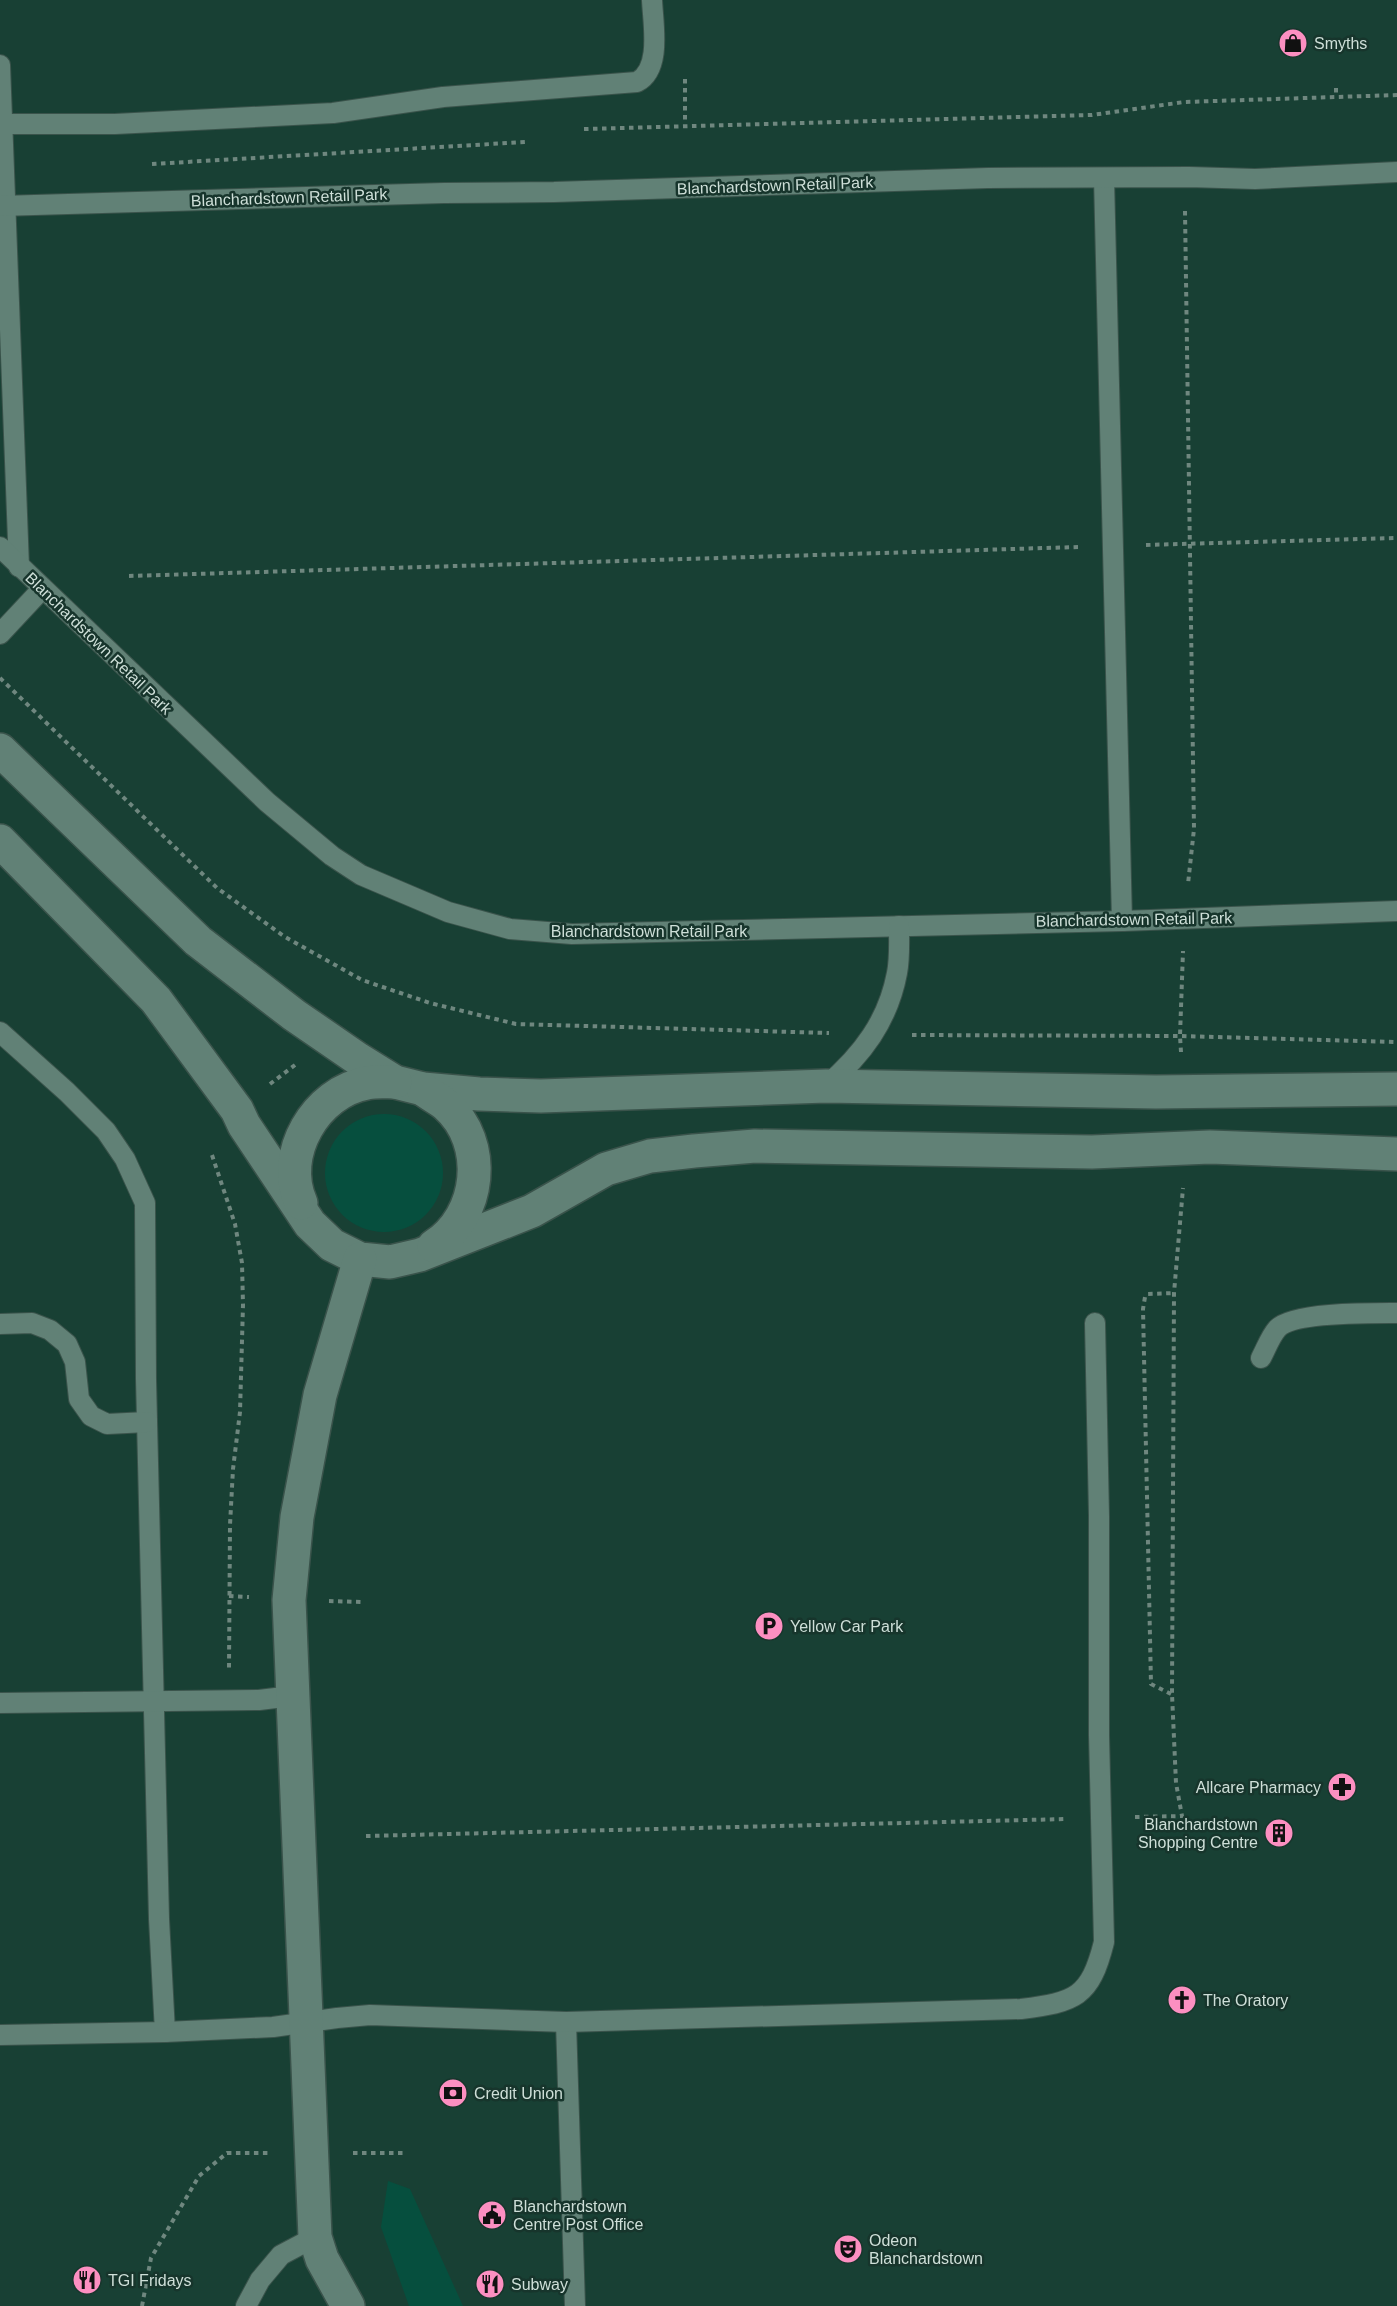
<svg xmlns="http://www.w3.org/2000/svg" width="1397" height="2306" font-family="Arial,sans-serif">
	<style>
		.built { fill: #184034 }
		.green { fill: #064f3e }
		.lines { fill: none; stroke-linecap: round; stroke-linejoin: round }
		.service-casing { stroke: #3a534b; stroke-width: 22 }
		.minor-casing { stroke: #3a534b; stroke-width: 36 }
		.path { stroke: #6f877f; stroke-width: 4; stroke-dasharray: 4.5 4.5; stroke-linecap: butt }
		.service { stroke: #618176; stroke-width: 20 }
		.minor { stroke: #618176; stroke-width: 33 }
		.labels { text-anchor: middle; stroke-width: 5; stroke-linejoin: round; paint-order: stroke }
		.poi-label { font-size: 16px; fill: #cedfd8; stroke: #17352c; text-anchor: start }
		.street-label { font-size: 16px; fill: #cedfd8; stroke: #17352c }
	</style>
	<rect width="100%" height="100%" fill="#17352c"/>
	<rect class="built" x="0" y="0" width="1397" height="2306"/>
	<g class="green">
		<circle cx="384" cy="1173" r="59"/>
		<polygon points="388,2181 410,2189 463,2306 409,2306 381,2227"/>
	</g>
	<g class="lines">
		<g class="service-casing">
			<g id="service">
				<polyline points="0,65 19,567"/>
				<path d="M0,124H115L333,113L443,97L637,82C662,69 653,24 652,0"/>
				<polyline points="1104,178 1122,921"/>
				<polyline points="0,206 444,193 554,192 988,178 1189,177 1255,179 1397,172"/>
				<polyline points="0,547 267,802 332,856 361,875 448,912 510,929 572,934 1122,921 1397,911"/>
				<polyline points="0,634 42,589"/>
				<polyline points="0,1032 67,1092 106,1131 125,1159 145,1203 146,1379 159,1919 165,2032"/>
				<path d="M826,1086C862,1055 888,1021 897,973C900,958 899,942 899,926"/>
				<polyline points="0,1324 32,1323 50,1330 67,1344 75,1362 79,1399 91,1416 107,1424 147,1422"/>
				<path d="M1261,1358C1266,1349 1270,1337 1277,1329C1291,1312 1373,1313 1397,1313"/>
				<polyline points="0,1703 259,1700 292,1696"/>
				<polyline points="566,2022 575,2306"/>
				<path d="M0,2035L165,2032L273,2027L337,2018L370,2015L566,2022L1021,2009C1075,2002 1090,1998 1104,1942L1099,1735V1516L1095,1323"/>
				<polyline points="246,2306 260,2280 281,2255 315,2237"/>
			</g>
		</g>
		<g class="minor-casing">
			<g id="minor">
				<polyline points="0,750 198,941 294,1015 358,1059 395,1082 423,1089 479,1094 541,1096 826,1086 1156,1092 1397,1089"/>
				<polyline points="0,841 156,1000 237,1110 244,1125 310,1224 332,1245 360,1259 390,1262 420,1255 532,1211 606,1169 650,1156 694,1151 755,1146 1092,1152 1210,1147 1397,1154"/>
				<path d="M423,1089C430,1095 439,1099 446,1105C489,1143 481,1216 434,1246"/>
				<path d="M301,1203C279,1154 316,1092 367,1083C376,1081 386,1082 395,1082"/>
				<polyline points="348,2306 322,2259 315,2237 289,1600 297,1517 320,1395 360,1259"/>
			</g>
		</g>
		<g class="path">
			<polyline points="685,79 685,124"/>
			<polyline points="1336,88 1336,97"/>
			<polyline points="584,129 1092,115 1184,102 1397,95"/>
			<polyline points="152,164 525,142"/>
			<polyline points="1185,211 1194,829 1188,884"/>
			<polyline points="1146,545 1397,538"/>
			<polyline points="129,576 1078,547"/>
			<polyline points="0,678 217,888 285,937 362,980 430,1003 516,1024 829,1033"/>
			<polyline points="912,1035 1180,1036 1397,1042"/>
			<polyline points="1181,1052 1180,1036 1183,951"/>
			<polyline points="270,1084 295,1065"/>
			<polyline points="212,1155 235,1224 242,1263 243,1305 240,1412 233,1469 230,1525 229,1668"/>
			<polyline points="229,1596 249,1597"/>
			<polyline points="329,1601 362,1602"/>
			<polyline points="1171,1694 1151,1684 1143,1309 1145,1297 1148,1294 1174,1293"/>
			<polyline points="1135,1817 1182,1816 1176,1783 1172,1694 1174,1293 1183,1188"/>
			<polyline points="366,1836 1067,1819"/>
			<polyline points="353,2153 404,2153"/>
			<polyline points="142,2306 151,2258 199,2176 227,2153 271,2153"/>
		</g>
		<use href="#service" class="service"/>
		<use href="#minor" class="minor"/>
	</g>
	<defs>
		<g id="shop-disc" transform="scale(1.5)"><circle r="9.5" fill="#fc8fc1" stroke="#17352c"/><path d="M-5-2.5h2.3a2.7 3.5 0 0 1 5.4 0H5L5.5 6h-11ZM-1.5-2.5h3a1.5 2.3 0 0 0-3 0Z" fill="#111"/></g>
		<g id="parking-disc" transform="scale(1.5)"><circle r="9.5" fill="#fc8fc1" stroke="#17352c"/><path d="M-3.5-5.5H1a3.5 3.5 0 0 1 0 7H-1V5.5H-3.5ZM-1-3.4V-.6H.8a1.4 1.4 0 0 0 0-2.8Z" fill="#111"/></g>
		<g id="pharmacy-disc" transform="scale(1.5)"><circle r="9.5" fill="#fc8fc1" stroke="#17352c"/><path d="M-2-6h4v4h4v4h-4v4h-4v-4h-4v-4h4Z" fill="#111"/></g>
		<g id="building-disc" transform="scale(1.5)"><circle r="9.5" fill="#fc8fc1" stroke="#17352c"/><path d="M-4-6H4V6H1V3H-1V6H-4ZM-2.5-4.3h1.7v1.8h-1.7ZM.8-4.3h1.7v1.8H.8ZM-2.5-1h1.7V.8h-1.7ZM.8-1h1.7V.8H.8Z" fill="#111"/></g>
		<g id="church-disc" transform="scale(1.5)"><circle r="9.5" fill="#fc8fc1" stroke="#17352c"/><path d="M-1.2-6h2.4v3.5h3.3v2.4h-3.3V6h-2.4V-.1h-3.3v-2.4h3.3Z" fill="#111"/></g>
		<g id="bank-disc" transform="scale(1.5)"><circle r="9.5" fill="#fc8fc1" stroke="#17352c"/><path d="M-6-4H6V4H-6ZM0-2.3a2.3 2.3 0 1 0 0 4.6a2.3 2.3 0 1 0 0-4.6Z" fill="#111"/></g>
		<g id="civic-disc" transform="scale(1.5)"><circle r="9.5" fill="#fc8fc1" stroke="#17352c"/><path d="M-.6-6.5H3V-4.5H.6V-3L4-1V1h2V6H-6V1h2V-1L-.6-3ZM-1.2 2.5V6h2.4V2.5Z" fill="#111"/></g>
		<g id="theatre-disc" transform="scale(1.5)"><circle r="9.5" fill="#fc8fc1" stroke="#17352c"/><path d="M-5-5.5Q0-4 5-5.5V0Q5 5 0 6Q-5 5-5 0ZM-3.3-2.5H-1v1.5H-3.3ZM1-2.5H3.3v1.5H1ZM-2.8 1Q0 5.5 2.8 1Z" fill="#111"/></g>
		<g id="restaurant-disc" transform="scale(1.5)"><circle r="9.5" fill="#fc8fc1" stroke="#17352c"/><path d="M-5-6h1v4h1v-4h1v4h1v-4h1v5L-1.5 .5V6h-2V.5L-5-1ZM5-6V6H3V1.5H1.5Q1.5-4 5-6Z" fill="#111"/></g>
	</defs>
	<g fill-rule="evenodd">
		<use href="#shop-disc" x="1293" y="43"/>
		<use href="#parking-disc" x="769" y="1626"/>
		<use href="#pharmacy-disc" x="1342" y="1787"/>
		<use href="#building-disc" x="1279" y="1833"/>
		<use href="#church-disc" x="1182" y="2000"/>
		<use href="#bank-disc" x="453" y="2093"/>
		<use href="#civic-disc" x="492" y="2215"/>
		<use href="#theatre-disc" x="848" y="2249"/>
		<use href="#restaurant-disc" x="87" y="2280"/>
		<use href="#restaurant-disc" x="490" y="2284"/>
	</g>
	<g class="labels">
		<g class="poi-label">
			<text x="1314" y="49">Smyths</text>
			<text x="790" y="1632">Yellow Car Park</text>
			<text x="1321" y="1793" text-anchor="end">Allcare Pharmacy</text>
			<text x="1258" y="1830" text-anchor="end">Blanchardstown<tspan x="1258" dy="18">Shopping Centre</tspan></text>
			<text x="1203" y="2006">The Oratory</text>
			<text x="474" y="2099">Credit Union</text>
			<text x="513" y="2212">Blanchardstown<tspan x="513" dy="18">Centre Post Office</tspan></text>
			<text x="869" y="2246">Odeon<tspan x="869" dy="18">Blanchardstown</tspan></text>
			<text x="108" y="2286">TGI Fridays</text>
			<text x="511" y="2290">Subway</text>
		</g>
		<g class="street-label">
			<text transform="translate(775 185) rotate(-2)" y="6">Blanchardstown Retail Park</text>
			<text transform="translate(289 197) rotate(-2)" y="6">Blanchardstown Retail Park</text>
			<text transform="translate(99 643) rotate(44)" y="6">Blanchardstown Retail Park</text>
			<text transform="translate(1134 919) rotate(-1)" y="6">Blanchardstown Retail Park</text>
			<text x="649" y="937">Blanchardstown Retail Park</text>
		</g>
	</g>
</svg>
